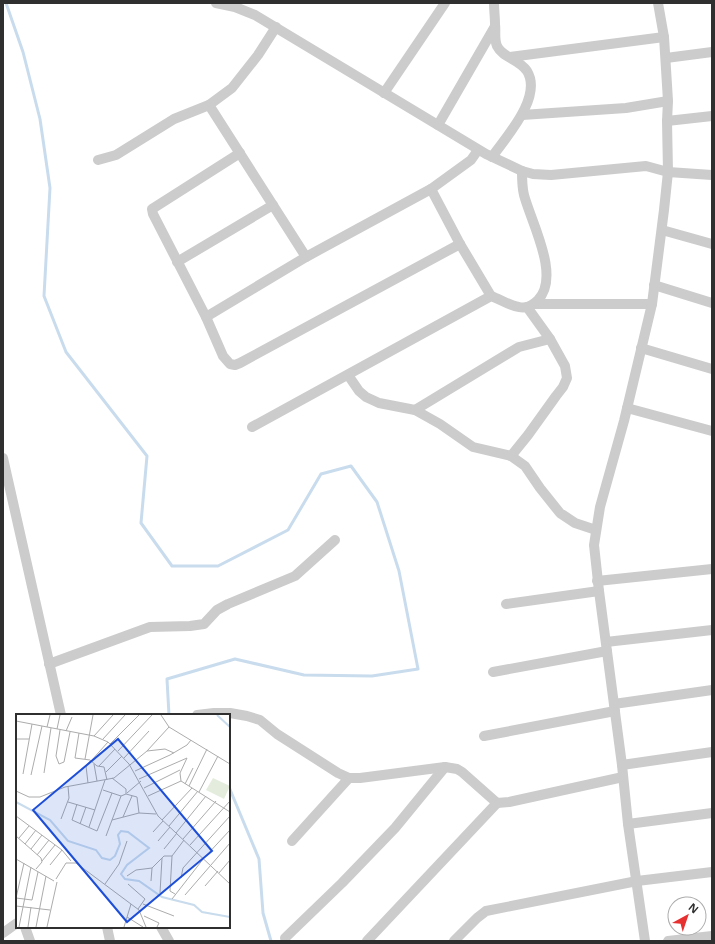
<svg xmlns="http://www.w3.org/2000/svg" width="715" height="944" font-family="'Noto Sans',sans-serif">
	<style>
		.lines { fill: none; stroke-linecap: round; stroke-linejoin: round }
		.stream { stroke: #c9dced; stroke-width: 3 }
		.minor { stroke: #ccc; stroke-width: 10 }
		.inset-river { fill: none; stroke: #c9dced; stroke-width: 2 }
		.inset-road { fill: none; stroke: #acacac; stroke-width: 1 }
		.view { fill: #1d4ed8; fill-opacity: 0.15; stroke: #1d4ed8; stroke-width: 2 }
		.inset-edge { fill: none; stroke: #2f2f2f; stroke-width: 2 }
	</style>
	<rect width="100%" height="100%" fill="#fff"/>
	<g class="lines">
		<g class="stream">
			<polyline points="6,3 23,52 40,119 50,188 44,296 66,352 147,456 141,523 172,566 218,566 288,530 321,474 351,466 377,502 399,571 418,669 372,676 304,675 235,659 167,679 169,715"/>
			<polyline points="229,787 259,859 263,913 271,941"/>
		</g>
		<g class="minor">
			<polyline points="216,3 235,7 255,15 486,154 522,171 533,174 551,175 646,166 668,172 712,175"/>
			<polyline points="510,57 664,37"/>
			<polyline points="666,58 712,52"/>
			<polyline points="384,93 445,3"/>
			<polyline points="209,105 306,257"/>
			<polyline points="522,115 626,108 668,101"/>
			<polyline points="667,121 712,116"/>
			<polyline points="438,125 494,28"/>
			<polyline points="240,153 152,209 153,214 206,317 223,356 230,364 235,365 240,363 460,244"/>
			<path d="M492,157C506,137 543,97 527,71C519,59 503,58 497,46C494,39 496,32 495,24C495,17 494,10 494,3"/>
			<polyline points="98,160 116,155 174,119 209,105 232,88 258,55 276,27"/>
			<polyline points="431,189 460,244 491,296"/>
			<polyline points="662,230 712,244"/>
			<polyline points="177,262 273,205"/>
			<polyline points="654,285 712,303"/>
			<polyline points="534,304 652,304"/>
			<polyline points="206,317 306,257 431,189 471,160 478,150"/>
			<polyline points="641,348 712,369"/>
			<polyline points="348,375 359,391 366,397 379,403 415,410 440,424 473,447 511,456 525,466 540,488 560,513 575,523 596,530"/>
			<polyline points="627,408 712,431"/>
			<polyline points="415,410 519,347 550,339"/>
			<path d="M252,427L491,296C500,299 510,306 519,307C527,309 533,305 538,300C561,276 531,222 524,195C522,187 522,179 522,171"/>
			<polyline points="511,456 528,435 556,396 563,387 567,378 565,366 550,339 527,307"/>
			<polyline points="3,458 61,715"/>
			<polyline points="597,581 712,569"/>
			<polyline points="506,604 599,591"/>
			<polyline points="606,642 712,630"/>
			<polyline points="49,664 150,627 190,626 204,624 217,610 228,604 295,576 335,540"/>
			<polyline points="493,672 607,651"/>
			<polyline points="614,704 712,690"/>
			<polyline points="197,715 214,713 230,713 247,716 260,720 277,734 338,773 349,778 360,778 445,767 457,769 462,772 497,803 509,802 623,777"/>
			<polyline points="484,736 615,711"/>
			<polyline points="622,765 712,752"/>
			<polyline points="628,824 712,813"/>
			<polyline points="292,841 349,778"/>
			<polyline points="25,927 30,941"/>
			<polyline points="107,927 110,941"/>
			<polyline points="161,927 169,941"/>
			<polyline points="3,933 17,923"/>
			<polyline points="285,938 342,883 395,828 445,767"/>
			<polyline points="367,941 497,803"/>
			<polyline points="454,941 477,918 486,911 637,881 712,872"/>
			<polyline points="645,941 628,824 622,765 599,591 594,545 600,507 624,421 652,304 664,210 668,172 667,121 668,101 664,37 658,3"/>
			<polyline points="668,941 712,936"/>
		</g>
	</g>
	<g transform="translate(16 714)">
		<rect width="214" height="214" fill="#fff"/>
		<path d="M197,64L214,72L208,85L190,76Z" fill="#e4eddd"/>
		<path class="inset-river" d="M201,1L214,13M0,88L34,106L52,127L80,136L86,144L94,146L99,142L104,130L102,121L105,117L112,118L133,134L111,151L105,160L109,165L123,167L146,183L178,191L186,198L214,203"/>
		<path class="inset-road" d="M145,1L153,13L214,50M0,7L78,22L92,28L113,50L142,102L214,170M31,13L34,1M41,15L44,1M44,16L40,42L43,50L48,48L54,18M50,17L56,3M63,19L59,44L74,46L81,52L88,53L91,66M78,22L97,1M0,25H13M87,25L109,1M94,30L123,1M102,37L136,1M131,37L149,35L158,39M108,44L133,17M171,44L164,59L165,67L214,98M69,45L77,1M75,47L92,28M78,50L81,67M83,52L99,35M119,57L154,41L171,31L175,26M90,58L106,42M28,59L35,14M7,60L16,10M15,61L26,12M96,64L110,75V80M123,65L171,44M72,69L70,52L75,46M169,70L177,54M173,72L191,35M128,74L164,56M87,76L105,82M0,77L13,83H24L49,73L98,64L131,37L153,13M183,78L202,42M111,79L125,67M132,82L165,67M52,88L79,96M61,90L56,106L81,117L96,79M0,102L46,136L55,147M107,103L116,82M45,105L53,84L52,72M96,106L123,99L140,100M146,106L176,74M64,110L70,93M153,112L182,77M73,113L89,66M137,118L147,107M160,119L190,82M0,122L25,144L26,148L20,155M90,122L105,82L110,80L121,83L123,99M3,124L13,112M167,125L200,87M142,127L154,113M9,130L20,116M174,131L214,87M15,135L26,121M148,135L161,119M21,141L33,126M156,142L154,177L159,180M0,145L38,167M26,147L39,131M34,151L46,136M203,159L214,146M111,162L120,156L136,154L148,142H156L168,126M165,164L167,154L214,102M40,165L50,149H60L123,196L130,213M135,167L136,154M89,170L103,150L111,127M112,170L129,185L122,195M189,172L202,157M144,179L146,144M169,181L214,129M0,184L16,186L22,158M0,184L8,149M156,185L188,144L214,116M127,190L158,202M0,192L34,196M128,202L143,209L141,213M111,203L127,213M3,213L15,153M12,213L15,193M20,213L30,162M31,213L41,168M108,213L115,190"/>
		<path class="view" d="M102,25L196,137L111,208L17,96Z"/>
		<rect width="214" height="214" class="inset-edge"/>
	</g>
	<rect width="715" height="944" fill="none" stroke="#2f2f2f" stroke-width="8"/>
	<g transform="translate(687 916) rotate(40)"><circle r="19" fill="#ffffff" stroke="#acacac"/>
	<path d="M0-3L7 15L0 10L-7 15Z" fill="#e73131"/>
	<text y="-6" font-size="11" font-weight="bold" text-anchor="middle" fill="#2f2f2f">N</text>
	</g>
</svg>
